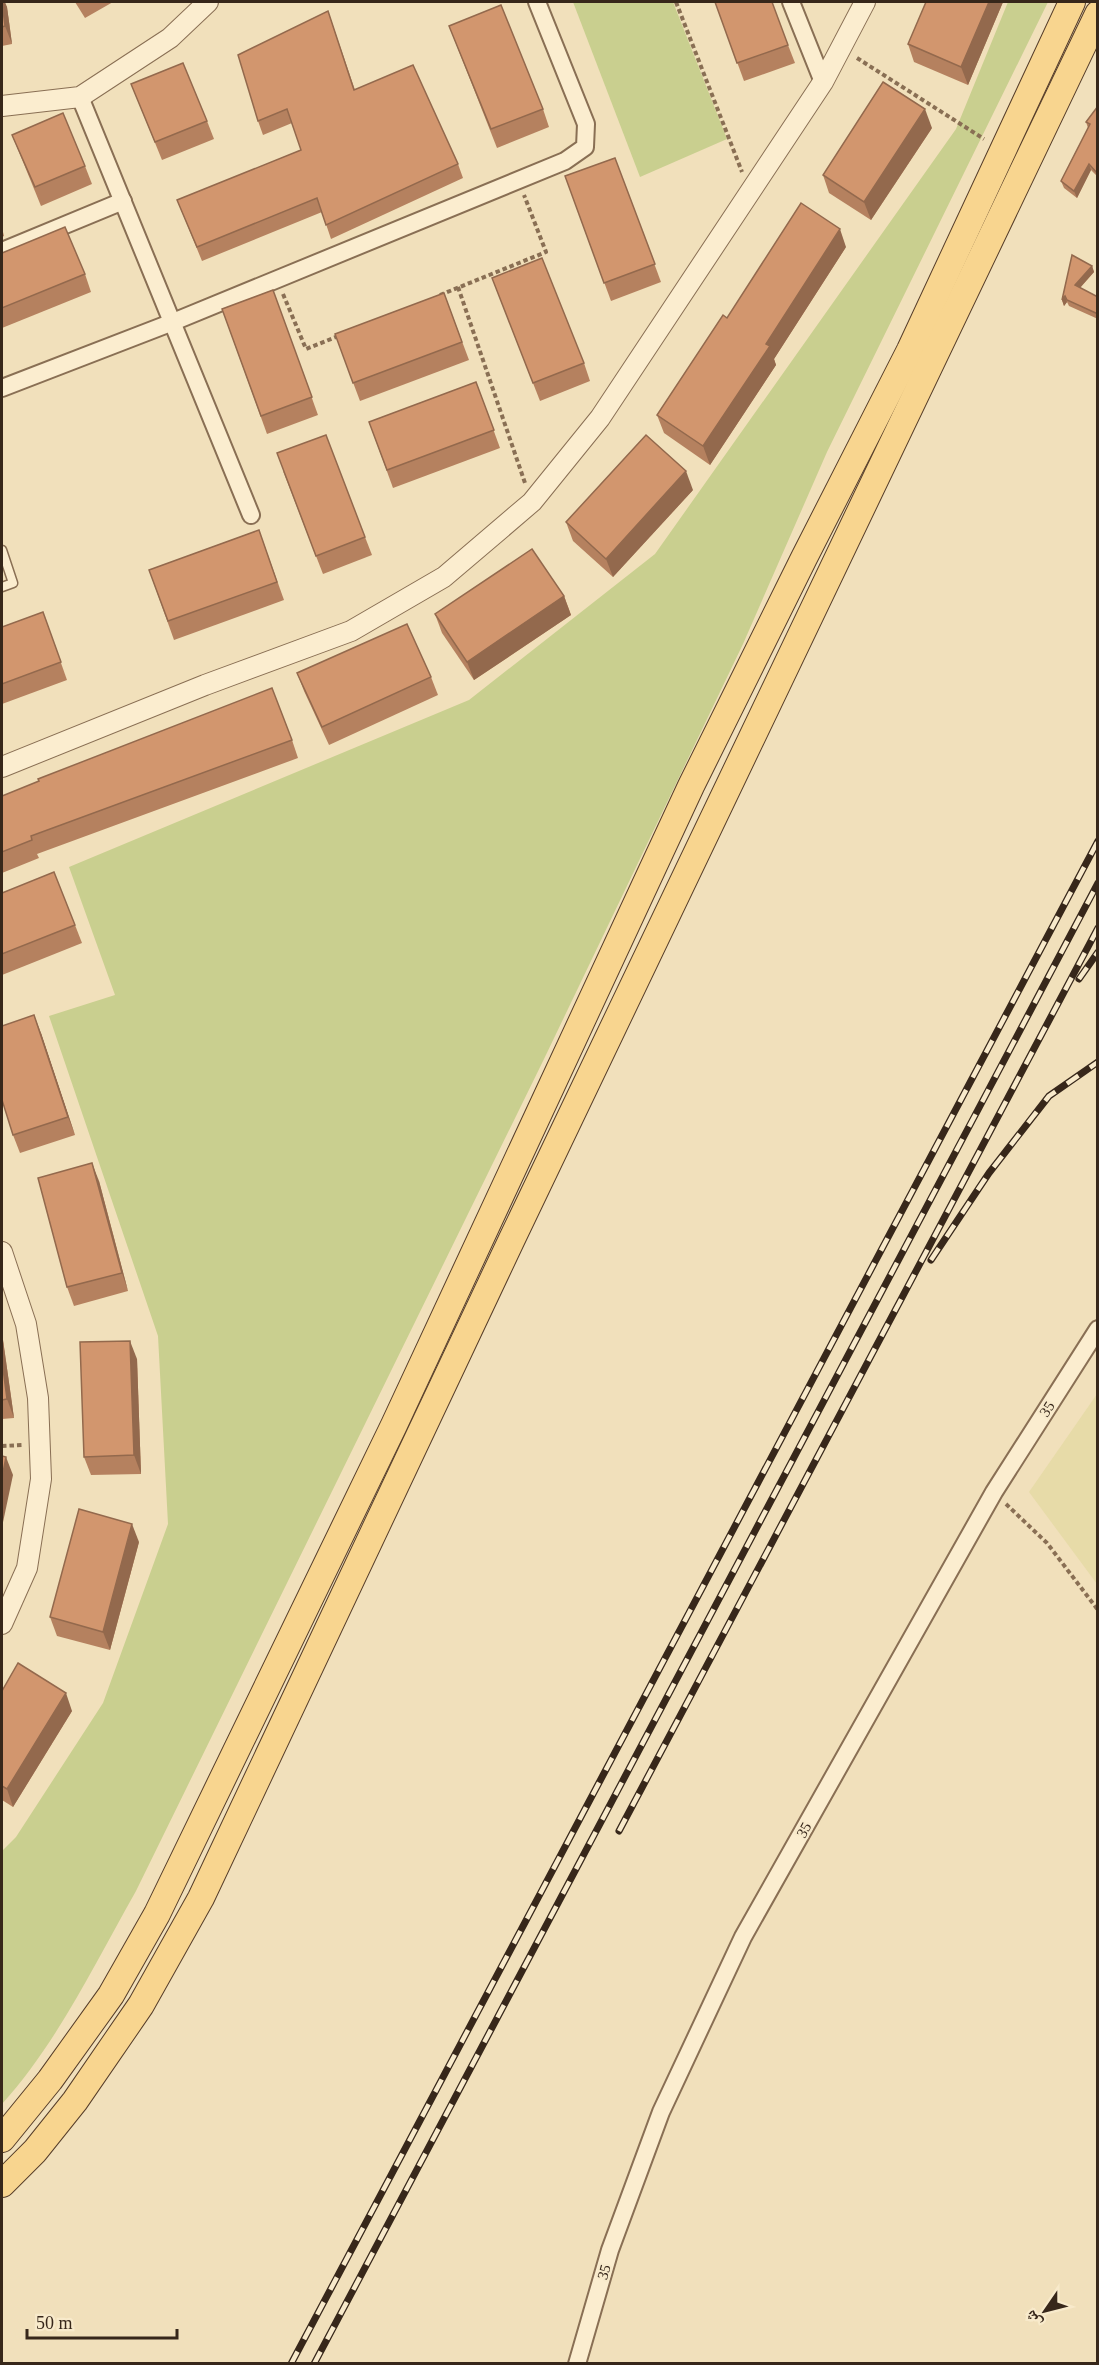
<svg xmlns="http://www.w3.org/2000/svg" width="1099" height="2365" font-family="'Times New Roman','Noto Naskh Arabic',serif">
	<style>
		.farmland { fill: #e7dba8 }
		.green { fill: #c9cf8f }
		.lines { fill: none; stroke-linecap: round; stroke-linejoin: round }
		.service-casing { stroke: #896f54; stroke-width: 11 }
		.minor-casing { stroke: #896f54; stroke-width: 20 }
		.tertiary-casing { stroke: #896f54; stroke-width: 22 }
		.primary-casing { stroke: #563d29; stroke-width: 28 }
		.path { stroke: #896f54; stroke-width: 4; stroke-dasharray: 4.5 3; stroke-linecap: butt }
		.service { stroke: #fbedcf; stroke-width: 8 }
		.minor { stroke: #fbedcf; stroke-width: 16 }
		.tertiary { stroke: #fbedcf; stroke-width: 20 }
		.primary { stroke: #f8d58f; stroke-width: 26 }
		.rail-casing { stroke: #37271a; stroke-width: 7 }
		.rail { stroke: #f8eacb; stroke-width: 4.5; stroke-dasharray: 14; stroke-linecap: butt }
		.wall { fill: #b5815f }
		.shaded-wall { fill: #93694d }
		.building { fill: #d2966e; stroke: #93694d; stroke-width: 1.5 }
		.labels { text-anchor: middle; stroke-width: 4.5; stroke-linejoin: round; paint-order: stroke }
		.street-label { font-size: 15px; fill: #37271a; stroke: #f8eacb }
	</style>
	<rect width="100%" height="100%" fill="#f1e0bb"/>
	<polygon class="farmland" points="1097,1394 1097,1584 1029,1492"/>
	<g class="green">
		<polygon points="573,2 673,2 727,139 640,177"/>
		<path d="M1008,2H1048L827,452L743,644L544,1059L136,1891C95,1963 58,2042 2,2104V1851L16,1837L103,1703L168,1524L158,1336L49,1016L115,995L69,867L469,700L655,554L956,129Z"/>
	</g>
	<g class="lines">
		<g class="service-casing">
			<polyline id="service" points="2,550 13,583 2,587"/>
		</g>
		<g class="minor-casing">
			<g id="minor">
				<polyline points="791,2 823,82"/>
				<polyline points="80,97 251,515"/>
				<polyline points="2,251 123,201"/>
				<polyline points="2,388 173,322 565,161 585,147 586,124 537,2"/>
				<polyline points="577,2364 610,2250 661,2112 743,1937 994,1492 1098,1329"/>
			</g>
		</g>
		<g class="tertiary-casing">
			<g id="tertiary">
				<polyline points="2,106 80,97 170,38 208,2"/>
				<polyline points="2,767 205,685 351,631 444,577 532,502 600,418 823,82 865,2"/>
				<polyline points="2,1252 26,1324 38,1398 41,1479 27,1568 2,1624"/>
			</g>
		</g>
		<g class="primary-casing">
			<g id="primary">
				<polyline points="2,2139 50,2080 111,1995 157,1914 394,1425 691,786 804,558 910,350 1072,2"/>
				<polyline points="2,2184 35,2151 75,2101 141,2005 201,1898 511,1241 1098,14"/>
			</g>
		</g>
		<g class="path">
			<polyline points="676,2 742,172"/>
			<polyline points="857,58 984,139"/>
			<polyline points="458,287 525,483"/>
			<polyline points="283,294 306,349 341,335"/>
			<polyline points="440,295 546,252 524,195"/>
			<polyline points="2,1446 22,1445"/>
			<polyline points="1006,1504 1047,1543 1098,1610"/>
		</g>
		<use href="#service" class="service"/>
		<use href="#minor" class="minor"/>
		<use href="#tertiary" class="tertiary"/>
		<use href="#primary" class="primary"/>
		<g class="rail-casing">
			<g id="rail">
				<polyline points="1079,979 1098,952"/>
				<polyline points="931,1260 989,1173 1049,1096 1098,1062"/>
				<polyline points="619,1831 1098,928"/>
				<polyline points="291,2364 1098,841"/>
				<polyline points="314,2364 1098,883"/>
			</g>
		</g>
		<use href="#rail" class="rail"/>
	</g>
	<g class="wall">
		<polygon points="2,2 7,7 12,44 2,46"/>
		<polygon points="75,2 113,2 85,18"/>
		<polygon points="715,2 788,45 795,63 744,81"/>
		<polygon points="1003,2 968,85 914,62 908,44"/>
		<polygon points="328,11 355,90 458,164 463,178 331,239 322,212 202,261 177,200 301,150 292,123 263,135 258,121"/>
		<polygon points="449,26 543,109 549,127 497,148"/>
		<polygon points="131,84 207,121 214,139 162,160"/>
		<polygon points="1098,106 1098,177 1091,170 1077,198 1064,188 1061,181 1088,128 1086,122"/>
		<polygon points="932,128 871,220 829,193 823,175"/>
		<polygon points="12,135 85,166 92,184 41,206"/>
		<polygon points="615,158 661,282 611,301 565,176"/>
		<polygon points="2,228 4,236 2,237"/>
		<polygon points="846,247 774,359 776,365 710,465 664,433 657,415 727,318"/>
		<polygon points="2,253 85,274 91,292 2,328"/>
		<polygon points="1092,266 1094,272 1080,288 1098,297 1098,319 1069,306 1067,302 1064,306 1062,300"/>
		<polygon points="492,278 584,363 590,381 540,401"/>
		<polygon points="273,290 318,415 267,434 222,309"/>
		<polygon points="444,293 469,360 360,401 335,334"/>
		<polygon points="476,382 500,448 393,488 369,422"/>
		<polygon points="283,471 365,537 372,555 323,574"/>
		<polygon points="693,490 613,577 573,541 566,522"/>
		<polygon points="259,530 284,600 174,640 149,570"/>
		<polygon points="564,596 571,615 474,680 442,633 435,614"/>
		<polygon points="43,612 67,680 2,704 2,627"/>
		<polygon points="297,673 431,677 438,695 329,745 304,691"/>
		<polygon points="292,740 298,758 37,854 39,858 2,873 2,796"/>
		<polygon points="2,893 75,925 82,943 2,975"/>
		<polygon points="41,1033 75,1135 20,1153 13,1135"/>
		<polygon points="99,1181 128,1291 74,1306 67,1287"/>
		<polygon points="2,1333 14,1418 2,1419"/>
		<polygon points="137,1359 141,1474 91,1475 84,1457"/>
		<polygon points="139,1542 110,1650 57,1636 50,1617"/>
		<polygon points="2,1691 72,1711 13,1807 2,1800"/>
	</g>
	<g class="shaded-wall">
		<polygon points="2,2 5,2 7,7 12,44 5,26"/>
		<polygon points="989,2 1003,2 968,85 961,67"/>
		<polygon points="925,109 932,128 871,220 864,202"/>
		<polygon points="1089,164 1091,170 1077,198 1074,191"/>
		<polygon points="840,229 846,247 774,359 776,365 710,465 703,446 766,344"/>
		<polygon points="1092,266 1094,272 1077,291 1075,285"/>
		<polygon points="1065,296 1067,302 1064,306 1062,300"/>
		<polygon points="686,471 693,490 613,577 606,559"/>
		<polygon points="564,596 571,615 474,680 467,662"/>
		<polygon points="34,1015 41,1033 75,1135 68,1117"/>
		<polygon points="92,1163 99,1181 128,1291 122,1273"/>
		<polygon points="2,1333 14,1418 7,1399 2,1361"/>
		<polygon points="130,1341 137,1359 141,1474 134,1455"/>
		<polygon points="6,1457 13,1475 2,1527 2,1478"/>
		<polygon points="132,1524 139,1542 110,1650 103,1632"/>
		<polygon points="66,1693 72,1711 13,1807 7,1789"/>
	</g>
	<g class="building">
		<polygon points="2,2 5,26 2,27"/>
		<polygon points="715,2 772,2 788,45 737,63"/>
		<polygon points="926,2 989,2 961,67 908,44"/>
		<polygon points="501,5 543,109 491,129 449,26"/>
		<polygon points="328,11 354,90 413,65 458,164 326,225 317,198 197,247 177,200 301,150 287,109 258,121 238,55"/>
		<polygon points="183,63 207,121 155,142 131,84"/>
		<polygon points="883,82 925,109 864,202 823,175"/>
		<polygon points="1098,106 1098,174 1089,164 1074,191 1061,181 1090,124 1086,122"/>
		<polygon points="63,113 85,166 35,187 12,135"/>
		<polygon points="615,158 655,264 604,283 565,176"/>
		<polygon points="801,203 840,229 766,344 770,346 703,446 657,415 723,315 727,318"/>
		<polygon points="65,227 85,274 2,308 2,253"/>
		<polygon points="1072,255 1092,266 1075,285 1098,297 1098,314 1067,300 1065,296 1062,300"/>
		<polygon points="542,258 584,363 533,383 492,278"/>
		<polygon points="273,290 312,397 261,416 222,309"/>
		<polygon points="444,293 462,342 353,383 335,334"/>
		<polygon points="476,382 494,430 387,470 369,422"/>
		<polygon points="326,435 365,537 316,556 277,453"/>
		<polygon points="646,435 686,471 606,559 566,522"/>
		<polygon points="259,530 277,582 168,621 149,570"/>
		<polygon points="532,549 564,596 467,662 435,614"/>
		<polygon points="43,612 61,662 2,684 2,627"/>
		<polygon points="407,624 431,677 322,727 297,673"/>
		<polygon points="272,688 292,740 31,836 32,840 2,852 2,796 39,781 38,779"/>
		<polygon points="54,872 75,925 2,954 2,893"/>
		<polygon points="34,1015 68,1117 13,1135 2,1100 2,1026"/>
		<polygon points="92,1163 122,1273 67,1287 38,1178"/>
		<polygon points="130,1341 134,1455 84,1457 80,1342"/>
		<polygon points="2,1361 7,1399 2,1400"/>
		<polygon points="2,1456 6,1457 2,1478"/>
		<polygon points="79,1509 132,1524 103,1632 50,1617"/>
		<polygon points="18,1663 66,1693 7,1789 2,1786 2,1691"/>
	</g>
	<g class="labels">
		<g class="street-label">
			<text transform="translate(1047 1409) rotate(-58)" y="5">35</text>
			<text transform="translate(804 1830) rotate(-61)" y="5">35</text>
			<text transform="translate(604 2272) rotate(-74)" y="5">35</text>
		</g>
	</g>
	<rect width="1099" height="2365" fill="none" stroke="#37271a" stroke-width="6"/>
	<g transform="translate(1045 2311) rotate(235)" stroke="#f8eacb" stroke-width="4.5" paint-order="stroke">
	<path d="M0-4.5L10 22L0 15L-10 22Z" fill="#37271a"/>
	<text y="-9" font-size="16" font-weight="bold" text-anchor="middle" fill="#37271a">ش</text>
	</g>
	<path d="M27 2329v9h150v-9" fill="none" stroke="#37271a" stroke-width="3"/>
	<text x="36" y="2329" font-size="18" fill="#37271a" stroke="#f8eacb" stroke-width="4.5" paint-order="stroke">50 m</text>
</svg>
